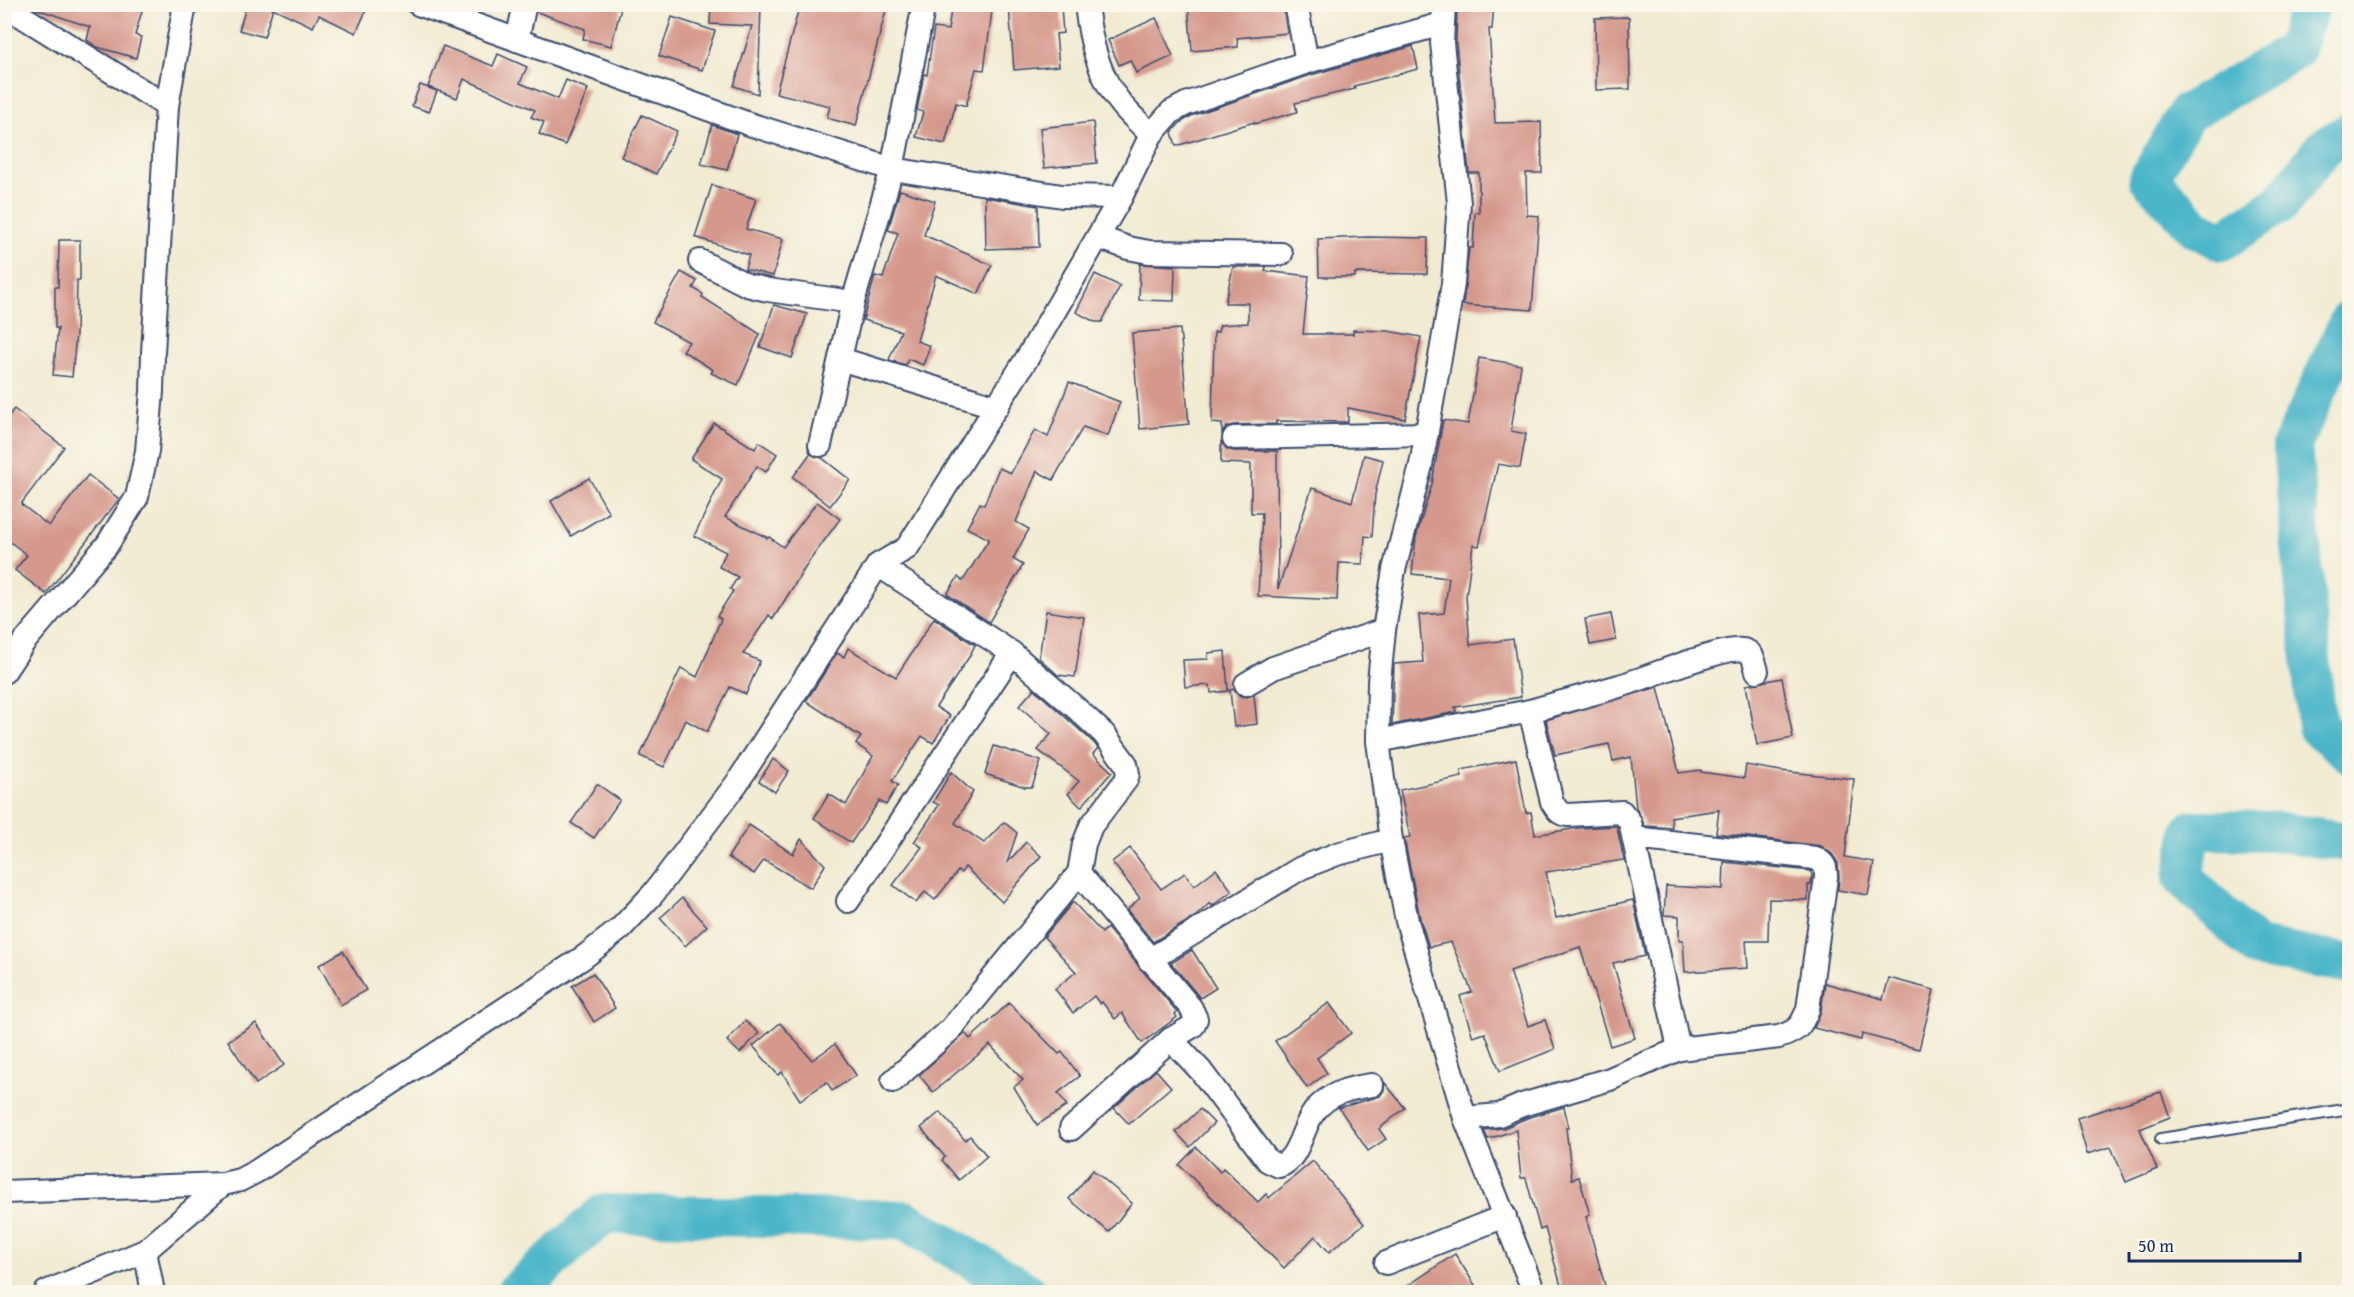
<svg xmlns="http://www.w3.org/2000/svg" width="2354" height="1297" font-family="'Gentium Book Plus',serif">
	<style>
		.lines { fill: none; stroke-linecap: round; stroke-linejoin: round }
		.river { stroke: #4cb6c9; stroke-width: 40 }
		.building { fill: #d5988c }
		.lane-casing { stroke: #3b4b6f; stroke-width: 14 }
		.street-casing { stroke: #3b4b6f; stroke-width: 26 }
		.lane { stroke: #fff; stroke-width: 10 }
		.street { stroke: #fff; stroke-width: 22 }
	</style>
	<rect width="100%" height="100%" fill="#fbf7ec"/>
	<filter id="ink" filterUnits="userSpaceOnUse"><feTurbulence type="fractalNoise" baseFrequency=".0167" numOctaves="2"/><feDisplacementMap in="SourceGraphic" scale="12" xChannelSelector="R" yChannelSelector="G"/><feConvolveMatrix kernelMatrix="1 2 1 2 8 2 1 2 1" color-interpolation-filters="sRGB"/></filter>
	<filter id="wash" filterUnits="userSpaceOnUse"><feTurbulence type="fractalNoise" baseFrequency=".008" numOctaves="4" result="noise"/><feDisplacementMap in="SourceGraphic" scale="24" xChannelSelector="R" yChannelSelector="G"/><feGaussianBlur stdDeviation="1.35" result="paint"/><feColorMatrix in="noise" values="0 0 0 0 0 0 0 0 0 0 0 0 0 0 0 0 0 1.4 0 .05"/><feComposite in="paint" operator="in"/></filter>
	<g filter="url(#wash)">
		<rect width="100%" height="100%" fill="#f1ebd2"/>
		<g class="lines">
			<g class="river">
				<polyline points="2311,4 2294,51 2187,113 2149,178 2196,228 2222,241 2280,204 2324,147 2350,132"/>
				<polyline points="2350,319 2292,445 2317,727 2350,753"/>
				<polyline points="2350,842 2273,831 2192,830 2183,878 2256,947 2350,964"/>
				<polyline points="516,1292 603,1214 905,1220 1027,1292"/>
			</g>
		</g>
		<g id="blocks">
			<g class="building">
				<polygon points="35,4 144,4 135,35 141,37 136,58 97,47 87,40 90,27 34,8"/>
				<polygon points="247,4 369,4 356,33 319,15 313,27 273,8 264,37 239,30"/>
				<polygon points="538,4 620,4 621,8 611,46 583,39 585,29 537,12"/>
				<polygon points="711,4 761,4 758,94 734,86 752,26 710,24"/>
				<polygon points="800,4 864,4 886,10 856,126 827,118 830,106 776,93"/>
				<polygon points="952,4 993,4 984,70 976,69 966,106 956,103 945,144 916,137 923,112 917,110 924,74 927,75 934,28 948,30"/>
				<polygon points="1041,4 1041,7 1061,6 1063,33 1056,34 1059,66 1014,70 1009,6"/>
				<polygon points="1188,4 1283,4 1287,33 1237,38 1238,47 1192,51"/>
				<polygon points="1457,4 1494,4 1492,29 1489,29 1495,123 1541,122 1542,173 1526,173 1527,215 1539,216 1532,310 1463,305 1469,248 1473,248 1475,212 1479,213 1479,173 1469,173 1456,43"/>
				<polygon points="672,17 715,31 702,70 659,56"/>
				<polygon points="1629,17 1630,89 1596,90 1595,18"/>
				<polygon points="1156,18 1173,56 1136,73 1130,60 1119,65 1108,40"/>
				<polygon points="443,46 493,66 498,54 527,67 520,83 558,99 566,80 588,89 565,145 539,134 544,122 531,117 535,110 464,79 457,98 428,87"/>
				<polygon points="1413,46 1418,69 1354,86 1355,89 1295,103 1297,112 1254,124 1254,122 1176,146 1172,132 1180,123 1191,116 1311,75"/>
				<polygon points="420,85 437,91 429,112 412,106"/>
				<polygon points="642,115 677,131 656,174 621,157"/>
				<polygon points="1093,122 1097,163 1044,168 1040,128"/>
				<polygon points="712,125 737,134 727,170 701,164"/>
				<polygon points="712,185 756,199 746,229 783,239 773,276 745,269 749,255 695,237"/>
				<polygon points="900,190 935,201 924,235 992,265 978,294 936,275 917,341 930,346 923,365 908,359 906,365 889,360 901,331 863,320 875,276 883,278 898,233 888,230"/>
				<polygon points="985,197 1038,206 1039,247 986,249"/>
				<polygon points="1368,237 1428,238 1427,274 1355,273 1355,277 1319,277 1318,239"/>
				<polygon points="59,240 80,240 80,280 77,280 76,334 72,377 53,375 58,328 55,328 55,287 58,287"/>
				<polygon points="1140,264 1175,266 1174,301 1139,300"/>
				<polygon points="1233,267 1266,267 1265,271 1309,276 1303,334 1353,334 1353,330 1388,331 1421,337 1405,419 1348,408 1348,422 1276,421 1276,424 1233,425 1227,427 1222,433 1222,424 1212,423 1214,332 1218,332 1220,325 1248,323 1248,303 1225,303"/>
				<polygon points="681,272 697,281 693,288 703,294 702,297 760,334 738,385 711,373 713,370 683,351 689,342 653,322"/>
				<polygon points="1095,274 1120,286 1102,322 1095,322 1076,312"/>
				<polygon points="774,305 807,314 792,358 760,347"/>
				<polygon points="1180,329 1189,424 1140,429 1132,333"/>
				<polygon points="1479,358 1521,365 1511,431 1526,434 1520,468 1498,464 1479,546 1473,545 1466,597 1470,645 1513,639 1521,697 1455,707 1456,712 1392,725 1394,664 1423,662 1419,615 1444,613 1449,578 1412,574 1416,537 1432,484 1443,420 1468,424"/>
				<polygon points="1069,382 1120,402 1108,436 1083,427 1053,480 1037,471 1016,522 1029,529 1013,559 1023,565 989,622 947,594 958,577 963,581 989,539 967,528 980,503 984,505 999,468 1011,473 1035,430 1048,437"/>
				<polygon points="14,409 64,447 21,504 49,526 88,475 119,499 46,594 15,570 27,555 4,537 4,422"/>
				<polygon points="714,423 755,449 759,442 777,454 766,472 757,466 725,517 768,538 769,537 783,547 817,502 840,519 808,563 773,619 769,615 743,654 760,661 746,694 730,687 707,732 686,720 664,767 640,756 681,668 697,677 721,619 717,616 733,591 730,589 738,577 719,567 726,552 694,536 722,479 691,459"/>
				<polygon points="1221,442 1227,449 1234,451 1277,451 1278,589 1312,488 1352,502 1364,455 1383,460 1375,494 1372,537 1365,536 1363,564 1339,563 1337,600 1258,596 1262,513 1251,513 1251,464 1221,463"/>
				<polygon points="810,454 822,458 850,480 830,506 793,477"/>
				<polygon points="589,478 609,513 571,536 551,501"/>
				<polygon points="1046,611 1084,617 1075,677 1058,675 1039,658"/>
				<polygon points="1611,614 1616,640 1590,645 1585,619"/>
				<polygon points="934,618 975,645 969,657 936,707 950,716 933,743 922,736 892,781 898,785 886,805 879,801 851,843 814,818 829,794 846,805 873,756 856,744 861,737 806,701 837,653 844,657 848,648 896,677"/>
				<polygon points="1225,651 1228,691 1211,693 1210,685 1185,687 1183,660 1208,659 1208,653"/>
				<polygon points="1782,678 1793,738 1757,745 1746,685"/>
				<polygon points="1658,687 1679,773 1701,770 1701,772 1744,778 1746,765 1781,771 1854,779 1845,857 1874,862 1868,895 1838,890 1839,877 1838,863 1832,854 1821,846 1716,833 1719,810 1671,817 1672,828 1645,826 1636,808 1631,757 1613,761 1609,744 1555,755 1546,720"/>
				<polygon points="1034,689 1094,743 1098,748 1093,754 1112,772 1081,807 1068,794 1079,781 1038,750 1051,734 1019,706"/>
				<polygon points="1234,689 1240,696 1247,697 1254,695 1257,724 1234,727 1230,690"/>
				<polygon points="994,746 1041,761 1032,787 1025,787 985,774"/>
				<polygon points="773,759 789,771 775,792 759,781"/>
				<polygon points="1516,759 1526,813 1531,812 1535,835 1578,828 1616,826 1617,828 1624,860 1546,872 1556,918 1633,900 1645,956 1613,963 1635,1038 1610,1046 1580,947 1510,971 1528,1026 1545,1020 1555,1049 1500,1071 1485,1033 1473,1037 1460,996 1472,992 1451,942 1429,947 1420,918 1404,838 1410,837 1400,790 1462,777 1461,770"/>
				<polygon points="951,772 973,792 955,823 984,843 1004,822 1017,833 1007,863 1026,842 1041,856 1002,902 965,867 961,873 958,871 935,900 925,892 916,903 893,885 922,847 914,842 939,805 933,802"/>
				<polygon points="597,784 620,800 594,838 571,823"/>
				<polygon points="749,825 793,854 801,839 825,865 811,888 764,860 754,874 728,857"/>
				<polygon points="1130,848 1161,889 1185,873 1194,886 1216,869 1232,891 1212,906 1210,903 1196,916 1153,942 1127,910 1140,898 1112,862"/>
				<polygon points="1724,862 1811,871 1812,876 1811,885 1808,885 1808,900 1769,899 1768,941 1746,941 1748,968 1685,972 1683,940 1679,940 1679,916 1664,915 1666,886 1723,889"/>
				<polygon points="682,898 707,926 685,946 660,918"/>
				<polygon points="1073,902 1102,933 1107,928 1177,1012 1175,1014 1177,1017 1142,1043 1122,1013 1115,1019 1102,1002 1100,1004 1094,996 1073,1013 1055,989 1076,972 1044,937"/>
				<polygon points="1192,950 1216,988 1200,998 1171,963"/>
				<polygon points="343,951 366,990 341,1005 319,965"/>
				<polygon points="593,973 615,1008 594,1022 572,986"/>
				<polygon points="1889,978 1934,990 1919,1049 1862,1034 1861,1040 1814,1028 1821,1011 1825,983 1883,999"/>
				<polygon points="1009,1003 1059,1054 1062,1052 1080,1076 1058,1093 1067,1106 1037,1125 1014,1087 1023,1080 990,1045 933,1092 919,1075 965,1033 970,1039"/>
				<polygon points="1329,1003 1351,1033 1317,1058 1327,1073 1307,1088 1275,1041"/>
				<polygon points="745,1021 759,1033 740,1053 727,1041"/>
				<polygon points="256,1023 284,1065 256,1084 228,1041"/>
				<polygon points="780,1023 812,1060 835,1044 856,1075 832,1091 827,1082 800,1100 782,1072 778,1075 753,1046"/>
				<polygon points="1156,1070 1171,1087 1129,1124 1114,1108"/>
				<polygon points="1385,1083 1405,1108 1379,1129 1386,1139 1368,1151 1339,1108 1380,1096 1384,1090"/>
				<polygon points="2161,1092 2170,1117 2140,1129 2157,1169 2126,1182 2111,1147 2087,1154 2077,1118"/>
				<polygon points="1564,1107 1569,1128 1566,1128 1572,1179 1579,1177 1590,1215 1586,1217 1607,1293 1563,1293 1545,1228 1540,1230 1526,1178 1521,1178 1516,1130 1488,1139 1484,1130 1504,1128 1527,1118"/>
				<polygon points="1200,1109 1214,1123 1190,1147 1176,1132"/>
				<polygon points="940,1112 965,1140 970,1136 987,1156 959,1180 942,1160 945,1157 921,1128"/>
				<polygon points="1196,1147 1220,1172 1223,1168 1258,1202 1266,1194 1269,1198 1313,1161 1364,1224 1329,1252 1315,1236 1284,1268 1179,1165"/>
				<polygon points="1093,1170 1132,1203 1109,1232 1069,1199"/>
				<polygon points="1455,1254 1480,1293 1397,1293"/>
			</g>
		</g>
	</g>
	<g filter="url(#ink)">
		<use href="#blocks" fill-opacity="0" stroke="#3b4b6f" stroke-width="1.5"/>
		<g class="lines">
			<g class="lane-casing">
				<polyline id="lane" points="2161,1139 2350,1109"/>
			</g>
			<g class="street-casing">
				<g id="street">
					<polyline points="418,4 749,124 892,169 1062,196 1121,197"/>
					<path d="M1086,4C1090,40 1098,76 1122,105C1131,116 1142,125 1151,135"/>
					<polyline points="1296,4 1307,62"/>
					<polyline points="1444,4 1442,43 1459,203 1453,284 1421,465 1394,570 1384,630 1379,682 1378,741 1391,840 1407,921 1465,1118 1534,1292"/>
					<polyline points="15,12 167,106"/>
					<polyline points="517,40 525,4"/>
					<polyline points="1098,237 1128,248 1149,252 1281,254"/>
					<polyline points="700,261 747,285 768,290 853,302"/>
					<polyline points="840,359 997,407"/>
					<polyline points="1234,438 1427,434"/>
					<polyline points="820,445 853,302 892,169 924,4"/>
					<path d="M878,565L1012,653L1077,709L1104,734L1126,764L1128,774L1126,780L1091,826L1084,844L1079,873L1191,1008L1196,1019L1193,1026L1171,1039L1201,1071L1268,1161L1279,1166C1299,1160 1302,1127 1314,1112C1328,1093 1350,1088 1372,1085"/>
					<polyline points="4,672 24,642 107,545 137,497 147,451 152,391 153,353 167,106 185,4"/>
					<polyline points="1246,684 1273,668 1384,630"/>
					<path d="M1530,711C1560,702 1590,695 1619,686C1644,679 1723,646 1743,650C1754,652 1754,662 1757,671"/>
					<path d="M1378,741L1530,711L1552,802C1557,810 1559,814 1568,815L1622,812L1630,822L1679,1049"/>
					<polyline points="848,901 1012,653"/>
					<polyline points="1149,960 1301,868 1337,854 1391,840"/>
					<polyline points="893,1081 950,1030 1079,873"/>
					<path d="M1465,1118L1499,1115L1522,1105L1610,1079L1679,1049L1779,1037C1797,1031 1801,1027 1808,1009L1826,877C1826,867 1825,863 1815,858L1634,838"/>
					<polyline points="1071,1129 1171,1039"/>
					<polyline points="4,1192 223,1184 240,1180 257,1171 584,957 620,929 653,894 737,783 878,565 907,548 1029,355 1121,197 1151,135 1171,112 1186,104 1307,62 1442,24"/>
					<polyline points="145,1251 153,1292"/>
					<polyline points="1386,1263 1505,1216"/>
					<polyline points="46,1292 145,1251 223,1184"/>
				</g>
			</g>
			<use href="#lane" class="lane"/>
			<use href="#street" class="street"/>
		</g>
	</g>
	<rect width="2354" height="1297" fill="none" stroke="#fbf7ec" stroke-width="24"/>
	<path d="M2129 1252v9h171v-9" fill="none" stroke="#1b2f5e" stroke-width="3"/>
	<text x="2138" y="1252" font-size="18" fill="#1b2f5e" stroke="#fbf7ec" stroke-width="4.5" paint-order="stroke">50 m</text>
</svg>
